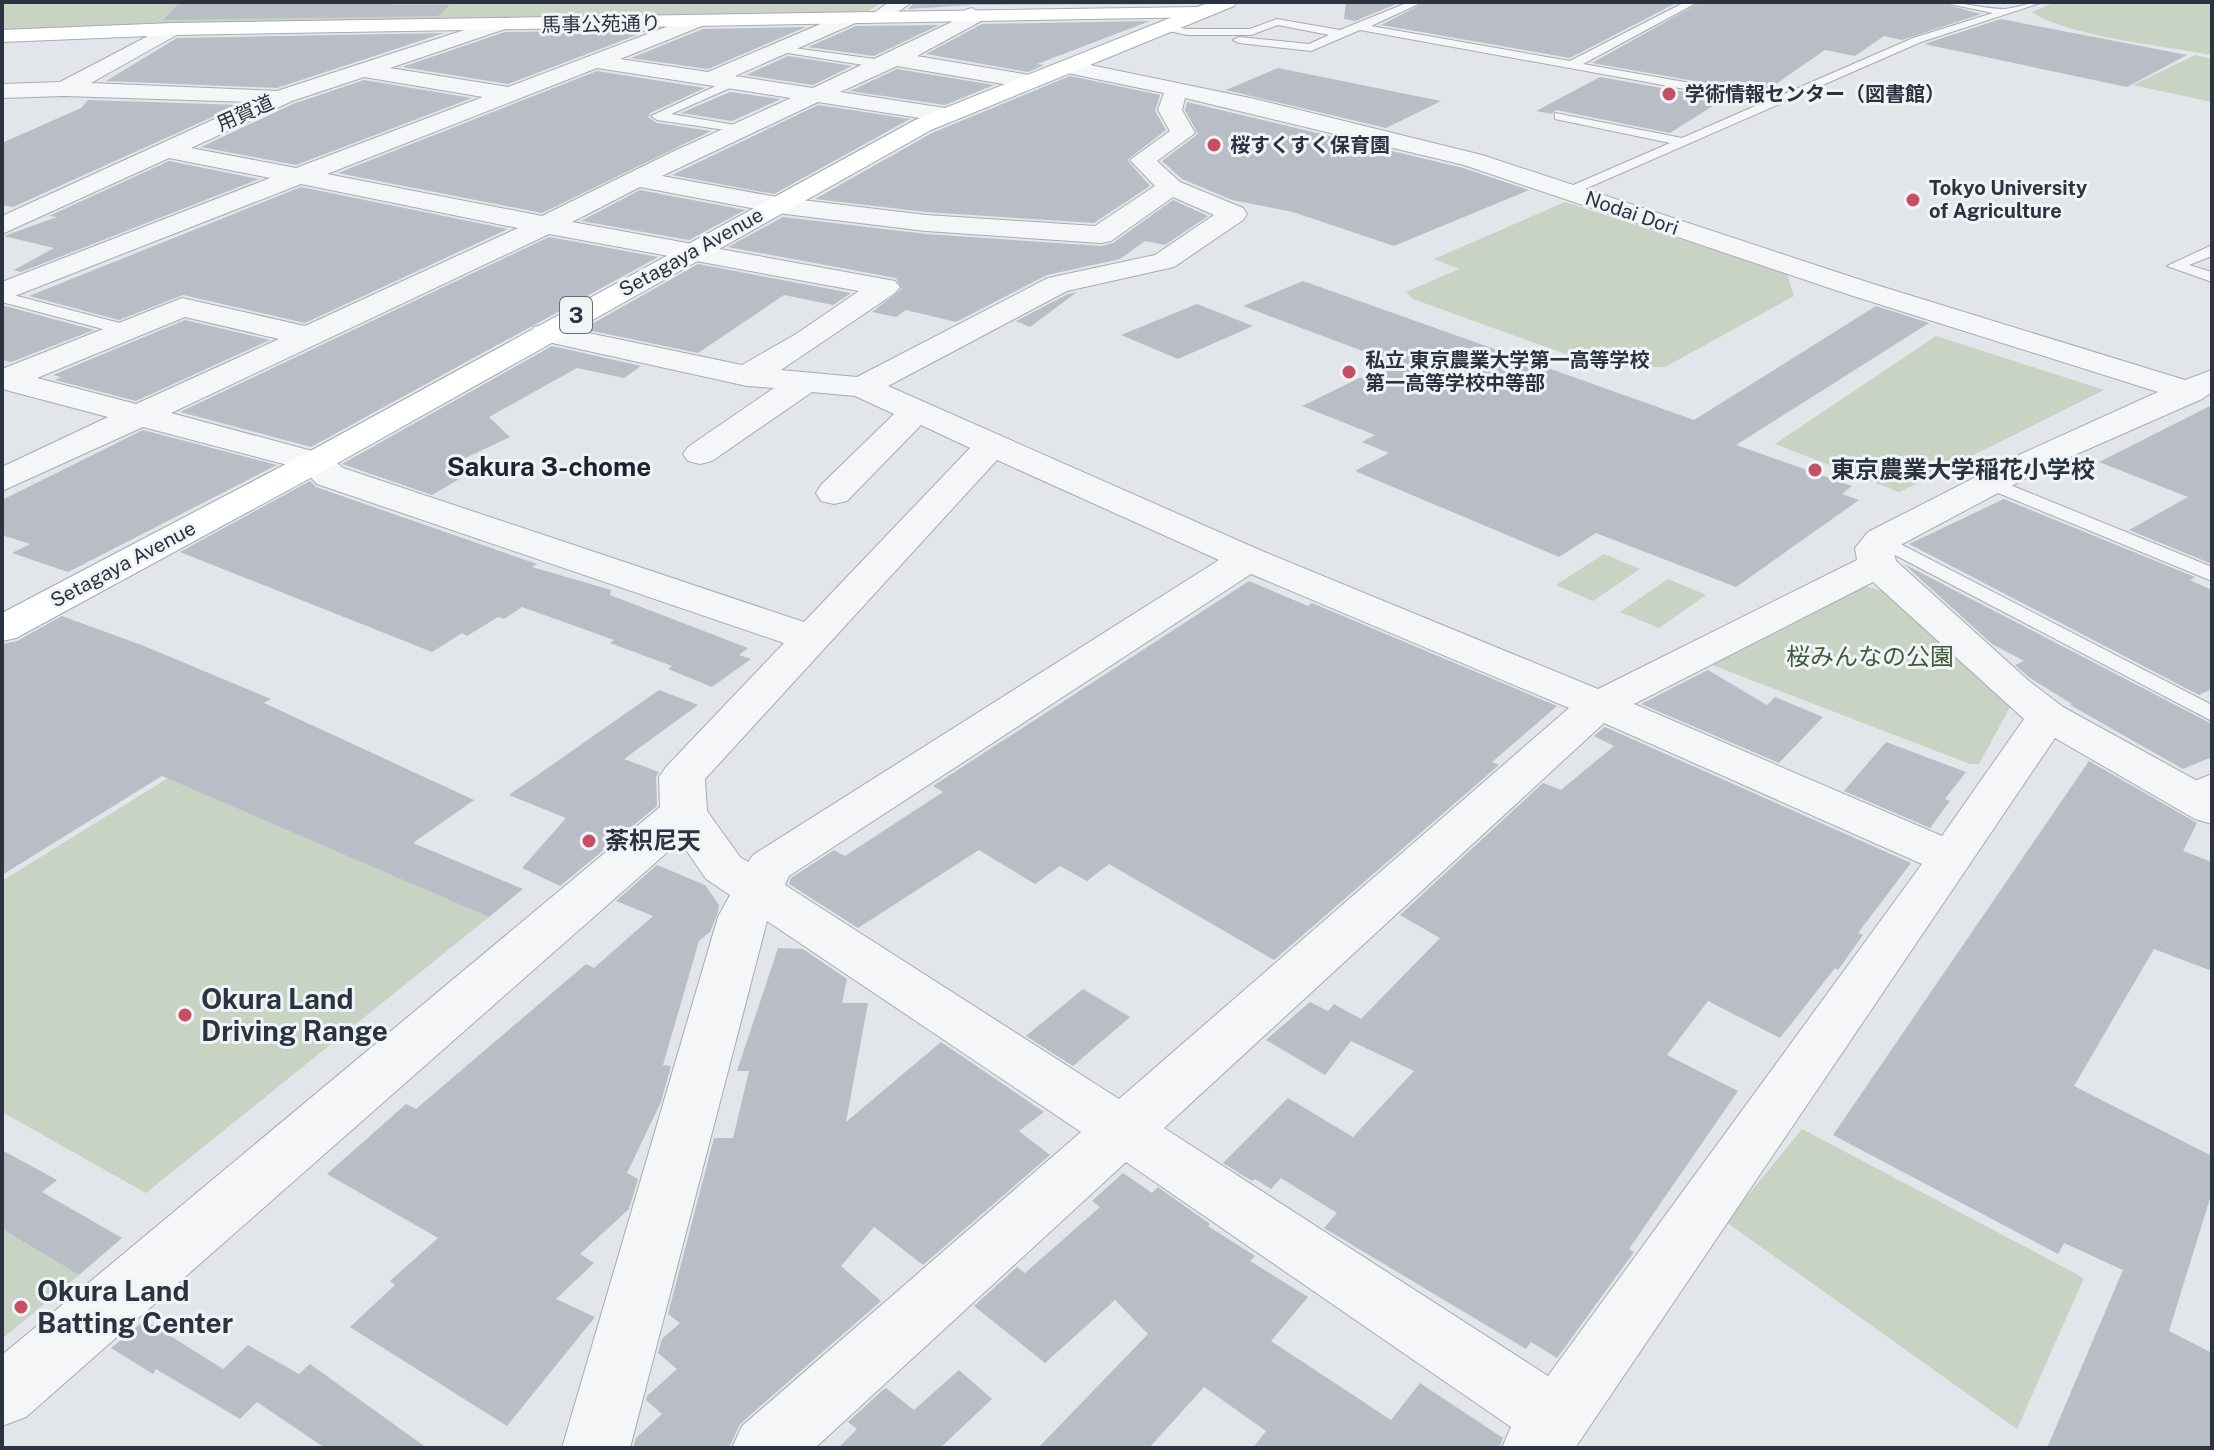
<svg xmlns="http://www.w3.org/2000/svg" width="2214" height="1450" font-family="'Public Sans','Noto Sans JP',sans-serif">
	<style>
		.green { fill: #c8d3c3 }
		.building { fill: #b9bec6 }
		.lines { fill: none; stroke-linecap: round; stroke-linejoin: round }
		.lane-casing { stroke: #a7acb3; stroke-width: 2 }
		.street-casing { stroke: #a7acb3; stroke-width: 2 }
		.secondary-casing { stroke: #a7acb3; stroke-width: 2 }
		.primary-casing { stroke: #a2a9b4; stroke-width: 2 }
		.lane { fill: #f4f6f8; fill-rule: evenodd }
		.street { fill: #f4f6f8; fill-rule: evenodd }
		.secondary { fill: #fff; fill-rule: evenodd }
		.primary { fill: #fff; fill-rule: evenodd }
		.poi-dot { fill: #c64f63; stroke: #f1f4f7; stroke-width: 3 }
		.labels { text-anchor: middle; stroke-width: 6; stroke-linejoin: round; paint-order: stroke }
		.far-street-label { font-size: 20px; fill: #2b3340; stroke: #f1f4f7 }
		.far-poi-label { font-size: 20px; font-weight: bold; fill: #2b3340; stroke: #f1f4f7; text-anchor: start }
		.shield { fill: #f1f4f7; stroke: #666d77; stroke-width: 2 }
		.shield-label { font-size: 22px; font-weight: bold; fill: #2b3340 }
		.poi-label { font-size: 24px; font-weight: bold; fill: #2b3340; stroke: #f1f4f7; text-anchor: start }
		.park-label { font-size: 24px; fill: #405b39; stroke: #f1f4f7 }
		.neighbourhood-label { font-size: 26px; font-weight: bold; fill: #1d2431; stroke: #f1f4f7 }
		.near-poi-label { font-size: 28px; font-weight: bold; fill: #2b3340; stroke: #f1f4f7; text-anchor: start }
	</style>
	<rect width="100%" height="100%" fill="#e2e5e9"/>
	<g class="green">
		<polygon points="2,2 883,2 866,12 2,32"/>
		<path d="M2055,2H2212V55C2170,47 2062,35 2032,12Z"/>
		<polygon points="2195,55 2212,59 2212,102 2133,85"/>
		<polygon points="1565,202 1787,274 1794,296 1665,367 1602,367 1413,299 1406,292 1459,269 1434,259"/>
		<polygon points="1936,336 2104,390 1899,492 1775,444"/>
		<polygon points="1604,554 1640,569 1593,601 1556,585"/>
		<polygon points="1668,579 1706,595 1659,628 1620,612"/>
		<polygon points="1864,586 1895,594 2016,696 1979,764 1970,764 1707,663"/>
		<polygon points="168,778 489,917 146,1193 2,1112 2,881"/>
		<polygon points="1802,1129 2084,1278 2017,1429 1726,1222"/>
		<polygon points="2,1229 79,1275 2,1339"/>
	</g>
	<g class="building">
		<polygon points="180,2 396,2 392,5 450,5 438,16 163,20"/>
		<polygon points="915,2 1191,2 1192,4 971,5 908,9"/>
		<polygon points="1346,2 1401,2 1355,21 1344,19"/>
		<polygon points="1426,2 1678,2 1570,58 1381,25"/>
		<polygon points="1701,2 1937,2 1981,14 1902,40 1884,36 1855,56 1825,50 1763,93 1592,63"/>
		<polygon points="2001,19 2187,55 2127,87 1924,44"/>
		<polygon points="1150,21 1037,64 1044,65 1028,72 926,54 982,24"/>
		<polygon points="939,25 874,56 808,47 856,26"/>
		<polygon points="806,27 708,69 631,58 703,29"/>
		<polygon points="650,30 508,84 402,67 505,32"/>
		<polygon points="444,33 277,88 106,81 177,38"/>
		<polygon points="788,56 852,66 813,85 746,75"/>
		<polygon points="1278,68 1441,101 1386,128 1226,90"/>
		<polygon points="897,69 994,85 945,105 850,91"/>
		<polygon points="597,71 705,88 650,113 648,117 657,123 711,131 542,213 338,173"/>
		<polygon points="1070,76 1160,95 1155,111 1166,130 1127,160 1150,186 1094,223 926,212 815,199 932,133"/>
		<polygon points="1600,77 1724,99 1670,133 1556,110 1552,114 1536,111"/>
		<polygon points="364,80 472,98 296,165 201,147 293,104"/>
		<polygon points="730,92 781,99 732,121 681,113"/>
		<polygon points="88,100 239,105 13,207 2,205 2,143 81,108"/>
		<polygon points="1187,102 1463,168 1529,190 1394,246 1293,212 1232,200 1182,179 1162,161 1198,134 1185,110"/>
		<polygon points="818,105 910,119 774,194 672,175"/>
		<polygon points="169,161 259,179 21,272 14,270 54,248 4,236 57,217 49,216"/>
		<polygon points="301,187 508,229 305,323 183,295 119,320 29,296"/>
		<polygon points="640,190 745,210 689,240 581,221"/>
		<polygon points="1173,200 1208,216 1165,245 1145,241 1120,259 1047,275 956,322 906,310 896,317 872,312 902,289 896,278 728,247 783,217 926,234 1102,246 1113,243"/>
		<polygon points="549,237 658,257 311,447 180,412"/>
		<polygon points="698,264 851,293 833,305 784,295 698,353 583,329"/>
		<polygon points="1303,281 1694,420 1876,306 1929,323 1736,445 1852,486 1842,494 1859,500 1736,587 1596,533 1559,557 1355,471 1389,453 1362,442 1375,435 1302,406 1392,362 1243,306"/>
		<polygon points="1077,292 1030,327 1016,321 1068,294"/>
		<polygon points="1197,304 1253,326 1178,359 1121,335"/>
		<polygon points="5,306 94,330 11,362 2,360 2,307"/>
		<polygon points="185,320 270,340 136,401 55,380 61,377 53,375"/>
		<polygon points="552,346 641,366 624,378 577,368 489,417 510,437 459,461 480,467 432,495 342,464"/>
		<polygon points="2212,405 2212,564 2129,530 2188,497 2099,462"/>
		<polygon points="143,430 277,465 68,572 12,553 30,544 2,535 2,500"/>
		<polygon points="310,481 316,487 537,564 532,567 611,590 610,595 748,648 739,655 751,659 712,687 668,669 672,666 610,643 614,640 522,607 504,619 498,617 467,636 462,633 432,652 180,552"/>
		<polygon points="2004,499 2195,577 2190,580 2212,590 2212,689 2199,695 1909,544"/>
		<polygon points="1904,564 2212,724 2212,757 2183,769 2070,705 2072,704 2030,678 2015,665 2024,661 1992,644"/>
		<polygon points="1249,581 1308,606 1312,603 1557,706 1492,762 1499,765 1274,960 1109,864 1087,881 1060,866 1035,884 979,850 858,928 789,884 791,878 834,850 845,856 943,792 933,786"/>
		<polygon points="62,616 144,646 271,699 264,703 474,800 413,843 523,889 489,917 162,776 2,875 2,644 17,641"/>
		<polygon points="1708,670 1767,705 1775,697 1823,717 1779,763 1641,704"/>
		<polygon points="659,690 698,705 624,759 659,772 656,777 657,806 560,886 522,868 566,818 509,795"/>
		<polygon points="1605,727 1911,863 1858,933 1863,935 1838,970 1835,968 1780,1038 1708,1001 1667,1055 1738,1091 1629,1249 1634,1252 1557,1358 1531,1342 1526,1349 1324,1228 1337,1213 1281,1178 1271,1189 1255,1179 1252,1181 1223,1163 1288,1098 1353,1137 1414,1071 1351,1041 1325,1075 1266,1040 1310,1002 1328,1011 1334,1004 1361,1019 1440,938 1400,915 1543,783 1561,790 1614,746 1594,736"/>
		<polygon points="1886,742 1966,772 1945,799 1950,801 1930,828 1844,791"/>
		<polygon points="2089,761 2197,823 2183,851 2212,862 2212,971 2154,949 2074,1086 2212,1156 2212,1192 2169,1331 2212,1353 2212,1448 2047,1448 2123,1270 2064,1243 2058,1254 1833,1135"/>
		<polygon points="657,865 705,885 719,905 718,912 710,932 699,941 663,1065 671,1066 661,1102 627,1173 638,1179 629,1209 580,1254 594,1263 556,1299 595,1317 507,1426 350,1327 395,1285 390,1281 438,1238 327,1174 406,1104 416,1109 586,964 594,968 653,916 616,901"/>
		<polygon points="778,948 803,949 847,979 842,1003 868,1003 846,1122 941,1042 1044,1112 1019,1131 1050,1155 923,1265 874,1227 841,1266 881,1301 740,1424 729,1448 633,1448 636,1438 662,1414 646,1400 647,1396 677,1369 658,1353 662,1339 680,1323 668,1314 714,1138 733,1138 749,1071 737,1071"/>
		<polygon points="1083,989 1130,1017 1073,1066 1026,1036"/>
		<polygon points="2,1150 57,1180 42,1192 122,1238 79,1275 2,1229"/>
		<polygon points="1123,1173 1152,1193 1158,1187 1210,1224 1208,1226 1255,1256 1250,1261 1308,1297 1271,1341 1391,1420 1420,1383 1503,1438 1499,1448 1253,1448 1266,1431 1204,1387 1149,1448 1038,1448 1148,1334 1115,1300 1045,1363 974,1306 1017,1267 1025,1273 1100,1207 1092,1201"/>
		<polygon points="145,1320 223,1369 248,1345 299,1374 310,1364 427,1448 325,1448 257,1402 240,1419 156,1369 153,1374 111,1348"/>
		<polygon points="959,1370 992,1399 940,1448 838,1448 857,1429 848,1422 883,1390 886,1388 914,1410"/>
	</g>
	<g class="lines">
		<g class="lane-casing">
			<g id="lane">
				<path d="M1409,2H1423L1371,26L1570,61L1685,2H1698L1583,64L1775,98L1913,38L1993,13L1940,2C1962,2 1984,9 2005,9C2018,8 2030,2 2043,2L1921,42L1569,196L1562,192L1564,189L1670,143L1555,119V113L1682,138L1762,103L1360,30L1311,51L1239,43L1233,40L1239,37L1309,44L1329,35L1278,25L1251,35H1187L1156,28L1162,25L1187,29H1250L1277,19L1340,30Z"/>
				<polygon points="779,46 882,60 888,64 882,68 775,51 775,47"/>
				<polygon points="733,78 737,79 737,85 671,114 741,126 746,127 746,133 657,120 651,116"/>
				<polygon points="2212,245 2212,256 2189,265 2212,272 2212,282 2167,266"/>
				<polygon points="2,292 131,326 133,330 125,335 2,302"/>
				<polygon points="1993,478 2212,567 2212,581 1986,488 1983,484 1986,480"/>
				<polygon points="1881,534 2212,705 2212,721 1874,544 1871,540 1874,536"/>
				<polygon points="2212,774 2212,792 2186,802 2177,800 2173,794 2177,788"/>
			</g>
		</g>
		<g class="street-casing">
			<g id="street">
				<polygon points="889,2 912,2 885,21 871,21 868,17"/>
				<path d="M972,8L982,14L981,21L917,56L1035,76L1038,81L1035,86L1027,88L897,66L840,92L945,108L953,110L957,115L953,120L945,122L818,102L662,176L777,197L926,215L1095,226L1155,186L1130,160L1170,131L1158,110L1164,93L1058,71L1055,66L1066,60L1255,99L1482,155L1870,283L2185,380L2212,370V392L2202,399L2045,468L1893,549L1896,561L2029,681L2063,707L2212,789V824L2195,819L2055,738L1575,1448H1502L1511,1427L1126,1162L815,1448H732L742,1426L1081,1132L767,921L630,1448H562L718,917L730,895L706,879L680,841L26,1417L2,1426V1355L660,807L659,777L666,767L784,643L317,484L303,469L143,427L2,491V467L108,417L2,389V369L182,298L305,326L518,228L301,184L2,301V282L270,178L169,158L2,234V216L252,102L64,96L2,98V84L60,82L173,23L183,29L180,33L91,83L277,91L498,19L508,25L505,29L390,68L508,87L695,16L705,22L702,26L620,59L708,72L846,13H860L863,17L860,21L735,76L813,88L960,18L965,10ZM597,68L791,98L670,153L542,216L327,174ZM364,77L483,97L296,168L191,148L292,101ZM1185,98L1464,165L1850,295L2158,392L2021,454L1868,532L1855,548L1857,560L1598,689L1262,551L888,386L1067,291L1174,267L1243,220L1247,214L1243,208L1180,182L1157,161L1195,133L1182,110ZM640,187L777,213L926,231L1101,243L1111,241L1173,197L1214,215L1155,255L1048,278L857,377L781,370L895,293L900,287L895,281L572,222ZM549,234L859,291L796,334L742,365L545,324L534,327L530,333L534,339L747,386L774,388L688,447L683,454L688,461L700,464L712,461L812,392L855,396L894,414L821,485L816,493L821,501L834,504L847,501L921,425L970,448L804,622L343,468L327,455L171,413ZM185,317L279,339L136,404L37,378ZM997,460L1219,560L753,855L748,862L740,857L707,811L705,779ZM1251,574L1569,708L1119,1099L785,885L789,876ZM1873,582L2024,719L1942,836L1634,704ZM1604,723L1922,864L1548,1376L1164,1128Z"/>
			</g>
		</g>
		<g class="secondary-casing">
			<polygon id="secondary" points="1200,7 1207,9 1210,13 1207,17 173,35 2,42 2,30 173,23"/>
		</g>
		<g class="primary-casing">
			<polygon id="primary" points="1210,2 1237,2 1234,6 931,130 327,469 16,638 2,641 2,613 303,455 915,120"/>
		</g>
		<use href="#lane" class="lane"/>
		<use href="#street" class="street"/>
		<use href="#secondary" class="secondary"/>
		<use href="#primary" class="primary"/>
	</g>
	<g class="poi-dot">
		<circle cx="1669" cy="94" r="8"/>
		<circle cx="1214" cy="145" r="8"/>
		<circle cx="1913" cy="200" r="8"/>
		<circle cx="1349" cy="372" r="8"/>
		<circle cx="1815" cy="470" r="8"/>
		<circle cx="589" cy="841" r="8"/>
		<circle cx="185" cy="1015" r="8"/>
		<circle cx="21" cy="1307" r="8"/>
	</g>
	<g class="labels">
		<g class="far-street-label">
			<text transform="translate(601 24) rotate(-1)" y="7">馬事公苑通り</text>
			<text transform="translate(245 113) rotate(-24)" y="7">用賀道</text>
			<text transform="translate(1632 213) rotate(19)" y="7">Nodai Dori</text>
			<text transform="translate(691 252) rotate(-29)" y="7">Setagaya Avenue</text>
			<text transform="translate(123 564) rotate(-28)" y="7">Setagaya Avenue</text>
		</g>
		<g class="far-poi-label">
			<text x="1685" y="101">学術情報センター（図書館）</text>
			<text x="1230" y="152">桜すくすく保育園</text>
			<text x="1929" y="195">Tokyo University<tspan x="1929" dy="23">of Agriculture</tspan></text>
			<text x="1365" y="367">私立 東京農業大学第一高等学校<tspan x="1365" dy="23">第一高等学校中等部</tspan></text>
		</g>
		<rect class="shield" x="560" y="297" width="32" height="36" rx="6"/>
		<g class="shield-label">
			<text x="576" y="323">3</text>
		</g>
		<g class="poi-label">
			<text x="1831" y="478">東京農業大学稲花小学校</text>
			<text x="605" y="849">荼枳尼天</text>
		</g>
		<g class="park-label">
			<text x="1870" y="665">桜みんなの公園</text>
		</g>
		<g class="neighbourhood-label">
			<text x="549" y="476">Sakura 3-chome</text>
		</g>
		<g class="near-poi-label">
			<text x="201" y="1009">Okura Land<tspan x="201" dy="32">Driving Range</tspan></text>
			<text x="37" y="1301">Okura Land<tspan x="37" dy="32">Batting Center</tspan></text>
		</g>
	</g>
	<rect width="2214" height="1450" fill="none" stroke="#2b3340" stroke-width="8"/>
</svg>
